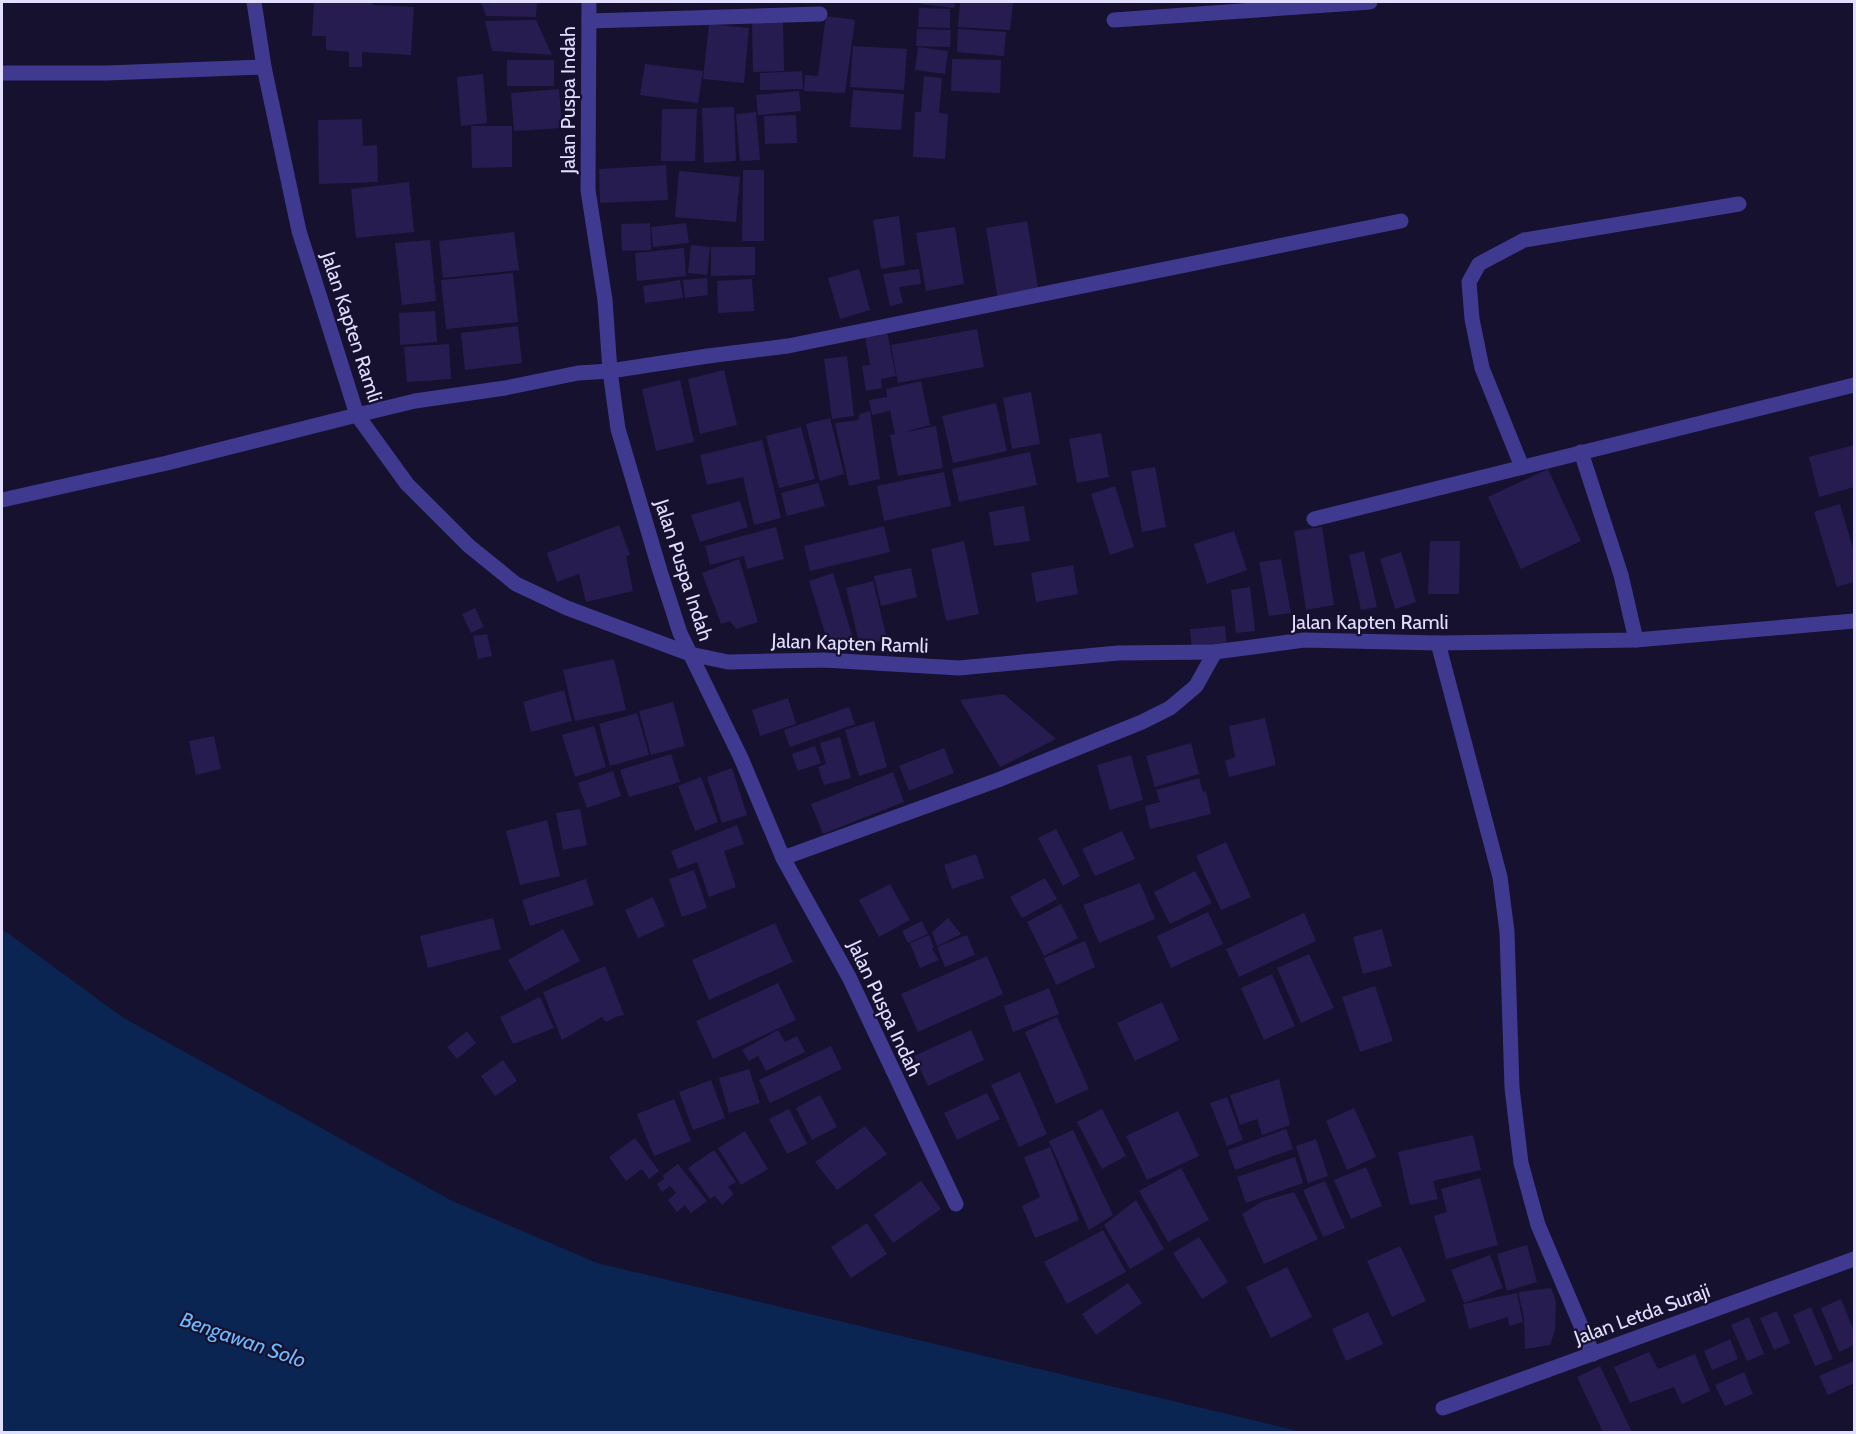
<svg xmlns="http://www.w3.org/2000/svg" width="1856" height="1434" font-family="Cabin,sans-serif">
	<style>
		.water { fill: #0b2553 }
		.building { fill: #271c50 }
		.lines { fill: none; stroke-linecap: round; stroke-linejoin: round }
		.service { stroke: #3f3a8f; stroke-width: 15 }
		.minor { stroke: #3f3a8f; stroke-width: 15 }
		.labels { text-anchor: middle; stroke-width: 4.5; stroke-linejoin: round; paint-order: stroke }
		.street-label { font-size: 20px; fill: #e2deff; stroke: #16112e }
		.water-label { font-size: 21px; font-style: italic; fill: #6cb9ff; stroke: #16112e }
	</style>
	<rect width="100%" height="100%" fill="#16112e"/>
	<polygon class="water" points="2,929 122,1017 452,1201 597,1263 1302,1432 2,1432"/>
	<g class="building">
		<polygon points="314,2 373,2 373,5 414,7 411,55 362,52 362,67 349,67 349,52 326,50 326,36 312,36"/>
		<polygon points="481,2 537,2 536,17 486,16"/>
		<polygon points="922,2 955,2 954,8 921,4"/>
		<polygon points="960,2 1013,3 1010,30 958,27"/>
		<polygon points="919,8 950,9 950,28 918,27"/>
		<polygon points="826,16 855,20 845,93 804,91 805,75 818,76"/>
		<polygon points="536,20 552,55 492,51 485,21"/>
		<polygon points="752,22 783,22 784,71 753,72"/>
		<polygon points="709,24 749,28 744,83 703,79"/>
		<polygon points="917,29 951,30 950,47 916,46"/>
		<polygon points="958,29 1006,32 1004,56 957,52"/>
		<polygon points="853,46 907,49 904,90 850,87"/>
		<polygon points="918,47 948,51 945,74 915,70"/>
		<polygon points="952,59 1001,60 1000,93 951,91"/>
		<rect x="507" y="60" width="47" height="26"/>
		<polygon points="645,64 703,71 698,103 640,95"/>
		<polygon points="802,71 803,89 760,90 760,73"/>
		<polygon points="483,74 487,123 461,126 457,77"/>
		<polygon points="924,76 942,78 939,113 948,114 945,159 913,157 915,112 921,112"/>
		<polygon points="559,89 562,128 514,131 511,93"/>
		<polygon points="853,90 904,94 901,130 850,127"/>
		<polygon points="799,91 801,111 758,115 756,95"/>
		<polygon points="734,107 736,161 704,163 702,108"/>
		<polygon points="662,109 697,109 695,161 661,161"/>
		<polygon points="756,112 760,160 740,161 736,114"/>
		<polygon points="796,115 797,143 765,144 764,116"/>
		<polygon points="362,119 363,146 377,145 378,182 319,184 318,120"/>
		<polygon points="471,126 512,126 512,167 472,168"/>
		<polygon points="666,165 668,200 600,203 599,169"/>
		<polygon points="743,170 764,170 764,241 742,241"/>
		<polygon points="679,171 740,177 736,222 675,217"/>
		<polygon points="409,182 414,232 356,238 351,189"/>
		<polygon points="899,216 905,265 881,269 873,220"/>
		<polygon points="1027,221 1039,293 998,300 986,228"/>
		<polygon points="650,223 651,250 622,251 621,224"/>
		<polygon points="686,223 689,243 653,247 651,227"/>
		<polygon points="955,227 964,284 926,291 916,233"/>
		<polygon points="514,232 519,270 443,278 439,241"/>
		<polygon points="430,240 436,301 402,305 395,243"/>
		<polygon points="691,245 710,247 707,275 688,273"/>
		<polygon points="711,247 755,247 755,275 711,276"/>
		<polygon points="684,248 686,276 637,281 635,253"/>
		<polygon points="859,269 870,310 840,319 828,278"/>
		<polygon points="919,269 921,284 899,287 903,303 890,306 883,274"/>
		<polygon points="513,273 518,322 446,329 441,280"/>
		<polygon points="707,278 708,295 685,298 683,280"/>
		<polygon points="752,279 754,311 718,313 717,281"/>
		<polygon points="680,280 683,298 645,303 643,286"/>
		<polygon points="435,311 437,342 400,345 399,313"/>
		<polygon points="518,326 522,363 465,370 461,333"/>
		<polygon points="886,327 896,376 881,379 882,388 866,391 862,366 870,365 864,331"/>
		<polygon points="977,329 984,367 898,383 891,345"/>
		<polygon points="449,344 451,379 407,382 404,347"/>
		<polygon points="847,356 854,416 832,419 824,359"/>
		<polygon points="724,370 737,425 700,434 688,379"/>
		<polygon points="680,380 694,442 656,451 642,389"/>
		<polygon points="921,381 930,425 901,433 936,426 943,468 898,476 890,435 895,434 890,411 872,415 869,400 887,397 886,389"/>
		<polygon points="1031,392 1040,444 1012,449 1003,398"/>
		<polygon points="996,403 1007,451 953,463 942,416"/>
		<polygon points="870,411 880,479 849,486 835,423 858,420 860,414"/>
		<polygon points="830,418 844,474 820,481 806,424"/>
		<polygon points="801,427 815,479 779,488 766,436"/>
		<polygon points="1101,433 1109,477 1077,483 1069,439"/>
		<polygon points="762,440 781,518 754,525 743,477 707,485 700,455"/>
		<polygon points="1854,445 1854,487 1819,497 1809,457"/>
		<polygon points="1030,452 1037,485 959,502 952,469"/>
		<polygon points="1155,467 1166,527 1142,532 1131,471"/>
		<polygon points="1548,469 1581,541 1521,569 1488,497"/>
		<polygon points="944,472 951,506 884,521 877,486"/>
		<polygon points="818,483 825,506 787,516 781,493"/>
		<polygon points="1115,486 1134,547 1110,555 1091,494"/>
		<polygon points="740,501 748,527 700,542 691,515"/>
		<polygon points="1840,504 1854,552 1854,582 1837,587 1814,512"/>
		<polygon points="1024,506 1030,541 994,546 989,512"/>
		<polygon points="619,525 630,555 626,556 633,591 586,602 579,574 557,582 547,553"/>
		<polygon points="884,526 890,552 810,571 804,546"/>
		<polygon points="776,527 784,559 747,569 744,556 710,565 705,546"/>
		<polygon points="1322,527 1334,605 1306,610 1294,531"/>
		<polygon points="1234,531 1247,570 1207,584 1194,544"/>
		<polygon points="964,541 979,614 946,621 931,549"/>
		<polygon points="1430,541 1460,541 1459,594 1428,594"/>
		<polygon points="1364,551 1377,607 1361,610 1349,555"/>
		<polygon points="1401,552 1416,602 1395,609 1380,559"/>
		<polygon points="739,559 758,622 736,629 730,621 721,624 702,573"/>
		<polygon points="1281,559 1291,613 1269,616 1259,562"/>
		<polygon points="1073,565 1078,594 1036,602 1031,573"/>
		<polygon points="911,568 917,597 881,606 874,576"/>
		<polygon points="833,573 853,638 829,646 809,581"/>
		<polygon points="873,581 887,639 860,646 846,588"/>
		<polygon points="1250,587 1255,631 1236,633 1231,590"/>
		<polygon points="475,608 484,627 471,633 462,614"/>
		<polygon points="1225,626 1227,649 1192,651 1190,629"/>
		<polygon points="487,634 492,656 478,659 473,636"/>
		<polygon points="614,659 626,710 575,721 563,670"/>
		<polygon points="564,690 572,721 531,732 523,702"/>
		<polygon points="1004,694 1056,739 1000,767 960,700"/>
		<polygon points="788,698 796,724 760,736 752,710"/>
		<polygon points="673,702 685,746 651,755 639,711"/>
		<polygon points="849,707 855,724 790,747 784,730"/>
		<polygon points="637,713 649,755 610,766 599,724"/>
		<polygon points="1265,718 1276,765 1229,777 1225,761 1235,757 1229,726"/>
		<polygon points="874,721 887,767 859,776 845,730"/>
		<polygon points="594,726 606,767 575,777 562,735"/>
		<polygon points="214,736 221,769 196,775 189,741"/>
		<polygon points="840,737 851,778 824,785 818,767 826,764 820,743"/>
		<polygon points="1191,743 1199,774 1155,787 1146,756"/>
		<polygon points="815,746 821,763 798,771 792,754"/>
		<polygon points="944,748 954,773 909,791 899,766"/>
		<polygon points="671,754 680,782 629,797 620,770"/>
		<polygon points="1131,755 1143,800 1110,810 1097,765"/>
		<polygon points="732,768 747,815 722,823 707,777"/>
		<polygon points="613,771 621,796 587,808 578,783"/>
		<polygon points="893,772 904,802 823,834 811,804"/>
		<polygon points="701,777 718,822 695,831 678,786"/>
		<polygon points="1199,778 1203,792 1206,791 1211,814 1150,829 1145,806 1160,802 1156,790"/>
		<polygon points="580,809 587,845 563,850 556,813"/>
		<polygon points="547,820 560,876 520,885 506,831"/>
		<polygon points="737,825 744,844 724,851 736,887 709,897 697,862 678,869 671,851"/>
		<polygon points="1056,829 1080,876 1063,886 1038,838"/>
		<polygon points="1122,831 1135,859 1095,876 1082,849"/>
		<polygon points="1226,842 1251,897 1221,910 1196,856"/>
		<polygon points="976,854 984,878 952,889 944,865"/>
		<polygon points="694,870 707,908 682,917 669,879"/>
		<polygon points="1195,871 1212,903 1170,924 1154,892"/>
		<polygon points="1045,878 1057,899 1022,918 1010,897"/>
		<polygon points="586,879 594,905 530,926 522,900"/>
		<polygon points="1140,883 1155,919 1099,943 1083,905"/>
		<polygon points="890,884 910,920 879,937 859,900"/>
		<polygon points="653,897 665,926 638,938 625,910"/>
		<polygon points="1061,904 1078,938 1044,956 1027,922"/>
		<polygon points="1208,912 1223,944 1171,968 1157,936"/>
		<polygon points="1304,913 1316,941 1239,977 1226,949"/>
		<polygon points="493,918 501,949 428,968 420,936"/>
		<polygon points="948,918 961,934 937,946 932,932"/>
		<polygon points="922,921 928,934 908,943 902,931"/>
		<polygon points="775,923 793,962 709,1000 692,960"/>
		<polygon points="563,929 580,961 525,991 508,960"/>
		<polygon points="1382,929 1392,966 1363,974 1353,937"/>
		<polygon points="929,935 934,948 932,949 939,960 920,968 910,943"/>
		<polygon points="967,935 975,955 945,967 937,947"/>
		<polygon points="1085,941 1095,967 1056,985 1044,958"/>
		<polygon points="1309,954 1334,1008 1301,1023 1277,968"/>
		<polygon points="987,956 1003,994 918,1032 901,994"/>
		<polygon points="605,966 624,1015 618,1016 606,1022 602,1017 562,1040 543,992"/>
		<polygon points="1272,974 1295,1026 1264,1040 1241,988"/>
		<polygon points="778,983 796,1020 713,1059 696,1021"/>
		<polygon points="1375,986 1393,1041 1360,1052 1342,997"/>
		<polygon points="1049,988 1059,1014 1013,1032 1004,1006"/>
		<polygon points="540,997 554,1028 513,1044 500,1017"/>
		<polygon points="1162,1002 1179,1040 1135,1061 1117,1023"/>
		<polygon points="1057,1017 1089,1089 1056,1104 1025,1032"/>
		<polygon points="778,1030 785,1042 797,1036 805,1052 766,1071 758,1056 749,1061 742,1050"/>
		<polygon points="971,1030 984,1060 928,1086 914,1056"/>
		<polygon points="467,1031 476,1043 457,1059 447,1047"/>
		<polygon points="831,1046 842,1069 770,1103 759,1080"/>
		<polygon points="503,1060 517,1081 495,1096 481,1076"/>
		<polygon points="749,1069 760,1103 729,1113 719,1078"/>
		<polygon points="1020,1072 1047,1134 1019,1147 991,1085"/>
		<polygon points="1279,1079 1290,1125 1262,1135 1257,1119 1240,1125 1230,1095"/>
		<polygon points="711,1080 725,1118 693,1130 679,1092"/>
		<polygon points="987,1093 1000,1119 957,1140 944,1113"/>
		<polygon points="820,1095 837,1127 812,1140 796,1108"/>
		<polygon points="1227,1097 1243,1140 1227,1146 1210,1103"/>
		<polygon points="674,1099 691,1141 654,1156 637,1114"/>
		<polygon points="1354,1108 1376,1157 1347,1170 1326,1121"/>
		<polygon points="789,1109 807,1144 787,1154 769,1119"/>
		<polygon points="1102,1109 1126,1156 1102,1169 1077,1122"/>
		<polygon points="1178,1111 1199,1156 1147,1180 1126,1136"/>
		<polygon points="865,1126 887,1154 837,1190 815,1162"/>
		<polygon points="1286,1129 1293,1149 1235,1170 1228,1150"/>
		<polygon points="1073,1130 1113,1215 1089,1230 1049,1141"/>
		<polygon points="745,1131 768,1169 741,1185 718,1148"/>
		<polygon points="1473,1135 1481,1170 1433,1181 1438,1199 1410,1205 1398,1152"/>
		<polygon points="635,1138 659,1171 649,1179 642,1169 626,1181 609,1157"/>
		<polygon points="1316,1139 1328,1176 1308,1183 1296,1146"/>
		<polygon points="1050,1147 1079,1220 1035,1238 1022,1206 1040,1197 1024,1157"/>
		<polygon points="714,1150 736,1182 728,1187 734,1194 722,1205 715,1196 710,1199 688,1168"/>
		<polygon points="1295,1157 1303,1183 1246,1203 1237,1177"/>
		<polygon points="678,1164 707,1201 691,1213 685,1205 677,1212 668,1200 676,1193 670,1186 662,1192 657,1184 665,1178 662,1176"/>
		<polygon points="1366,1167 1382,1206 1351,1219 1334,1180"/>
		<polygon points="1181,1168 1209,1220 1168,1242 1139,1191"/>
		<polygon points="1480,1178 1498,1245 1446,1259 1434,1216 1447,1212 1441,1189"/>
		<polygon points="921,1181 941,1209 893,1243 874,1215"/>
		<polygon points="1325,1181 1345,1228 1323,1237 1303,1190"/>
		<polygon points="1294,1192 1318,1239 1264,1264 1242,1214 1263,1201"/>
		<polygon points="1136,1200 1164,1249 1130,1269 1104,1225"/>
		<polygon points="867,1223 887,1254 851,1278 831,1247"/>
		<polygon points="1103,1230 1126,1272 1067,1304 1044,1262"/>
		<polygon points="1199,1237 1228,1282 1202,1299 1173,1253"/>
		<polygon points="1527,1245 1537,1282 1507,1291 1497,1254"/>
		<polygon points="1400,1246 1426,1301 1392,1317 1367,1261"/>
		<polygon points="1490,1255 1503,1288 1464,1303 1451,1270"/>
		<polygon points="1287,1267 1312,1317 1271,1338 1246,1287"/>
		<polygon points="1128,1283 1142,1303 1096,1335 1082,1314"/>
		<polygon points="1551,1288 1556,1301 1555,1330 1550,1345 1525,1349 1524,1318 1518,1292"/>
		<polygon points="1517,1293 1523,1322 1509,1326 1508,1317 1469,1329 1463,1304"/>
		<polygon points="1841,1299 1854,1331 1854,1345 1839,1352 1821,1308"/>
		<polygon points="1811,1307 1833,1359 1815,1366 1793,1315"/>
		<polygon points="1777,1311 1790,1343 1774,1350 1760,1318"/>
		<polygon points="1368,1312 1383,1344 1346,1361 1332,1329"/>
		<polygon points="1749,1317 1764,1354 1747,1361 1731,1325"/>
		<polygon points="1730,1339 1738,1359 1712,1370 1704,1351"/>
		<polygon points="1649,1352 1658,1369 1695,1354 1710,1391 1682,1404 1674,1387 1630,1403 1614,1367"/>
		<polygon points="1854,1361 1854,1383 1828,1395 1819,1376"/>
		<polygon points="1600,1366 1632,1432 1603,1432 1577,1377"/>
		<polygon points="1744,1372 1753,1394 1725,1406 1715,1385"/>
	</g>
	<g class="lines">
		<polyline class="service" points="2,500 167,463 357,415"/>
		<g class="minor">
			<polyline points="254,2 264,67 299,231 357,415 407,484 469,546 516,584 567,608 690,654 728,662 824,660 959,668 1118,653 1215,652 1304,640 1438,643 1636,640 1854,621"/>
			<polyline points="589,2 588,190 605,300 610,371 618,429 660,571 680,633 741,758 783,858 849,977 956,1204"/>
			<polyline points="1114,20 1370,2"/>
			<polyline points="589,21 820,14"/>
			<polyline points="2,73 107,73 264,67"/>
			<polyline points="357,415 415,401 505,388 578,373 610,371 708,356 788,346 1401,221"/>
			<polyline points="1581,452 1621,575 1636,640"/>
			<polyline points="1522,467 1482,368 1472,319 1469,282 1479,264 1524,240 1739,204"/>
			<polyline points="1314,519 1854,385"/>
			<polyline points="1438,643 1500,877 1507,932 1512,1088 1521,1163 1538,1225 1593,1354"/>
			<polyline points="783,858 998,780 1142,722 1170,708 1196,686 1215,652"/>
			<polyline points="1443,1408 1854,1259"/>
		</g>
	</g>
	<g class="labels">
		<g class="street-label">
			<text transform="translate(568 100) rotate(-90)" y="7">Jalan Puspa Indah</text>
			<text transform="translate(352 327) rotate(72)" y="7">Jalan Kapten Ramli</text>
			<text transform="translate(684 570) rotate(72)" y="7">Jalan Puspa Indah</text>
			<text x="1370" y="629">Jalan Kapten Ramli</text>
			<text transform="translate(850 643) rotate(2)" y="7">Jalan Kapten Ramli</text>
			<text transform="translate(885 1008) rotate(65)" y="7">Jalan Puspa Indah</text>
			<text transform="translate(1642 1314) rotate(-20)" y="7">Jalan Letda Suraji</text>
		</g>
		<g class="water-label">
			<text transform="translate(243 1340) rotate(19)" y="7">Bengawan Solo</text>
		</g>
	</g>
	<rect width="1856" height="1434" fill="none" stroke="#e2deff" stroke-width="6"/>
</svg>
